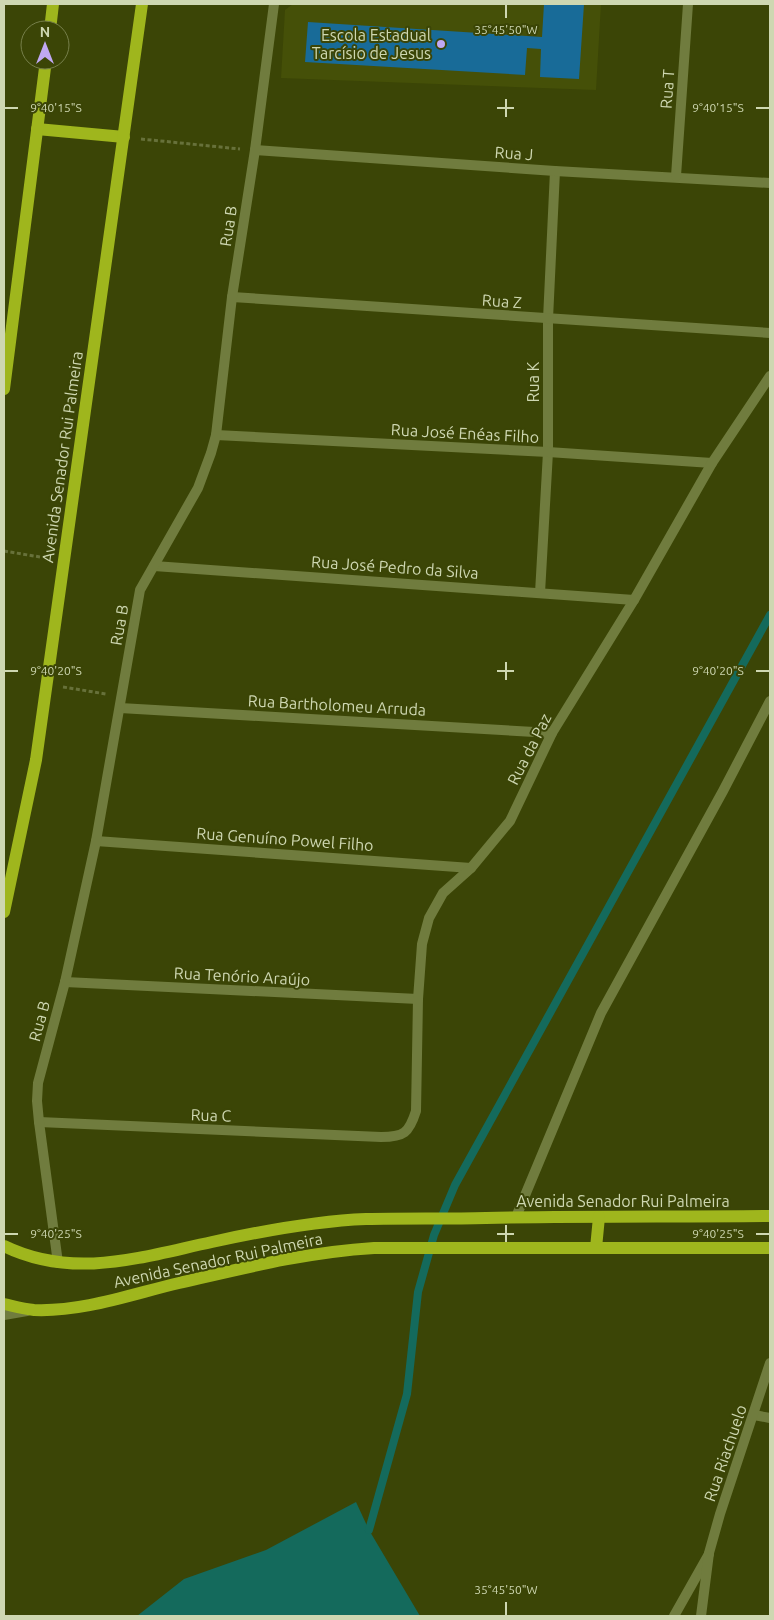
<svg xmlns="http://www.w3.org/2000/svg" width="774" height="1620" font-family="Ubuntu,sans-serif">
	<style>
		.built { fill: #455008 }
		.water { fill: #146a5c }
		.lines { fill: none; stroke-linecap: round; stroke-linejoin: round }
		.stream { stroke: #146a5c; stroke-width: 8 }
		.building { fill: #186b98 }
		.path { stroke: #67713a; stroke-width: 3; stroke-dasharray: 4 2.5; stroke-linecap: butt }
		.service { stroke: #707c3e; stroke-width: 10 }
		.minor { stroke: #707c3e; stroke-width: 10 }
		.tertiary { stroke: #707c3e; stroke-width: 10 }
		.primary { stroke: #9fb61d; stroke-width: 12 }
		.ticks { fill: none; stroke: #ced7b1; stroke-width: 2 }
		.poi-dot { fill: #c0a8f3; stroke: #3b4506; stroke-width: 2 }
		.labels { text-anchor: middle; stroke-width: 4; stroke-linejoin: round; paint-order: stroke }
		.poi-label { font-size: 16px; fill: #ced7b1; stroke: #3b4506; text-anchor: end }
		.street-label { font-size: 16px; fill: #ced7b1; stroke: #3b4506 }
		.ticks-label { font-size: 12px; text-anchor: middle; fill: #ced7b1; stroke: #3b4506; stroke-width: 4; stroke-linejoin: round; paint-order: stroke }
	</style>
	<rect width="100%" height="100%" fill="#3b4506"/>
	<polygon class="built" points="293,4 601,4 596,90 281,78 285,10"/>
	<polygon class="water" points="356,1502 369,1530 420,1616 137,1616 184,1579 266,1550"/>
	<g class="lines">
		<polyline class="stream" points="369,1530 407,1394 418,1292 434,1235 455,1185 770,615"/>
	</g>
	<polygon class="building" points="544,4 584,4 579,79 540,77 541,49 527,48 525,75 305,62 308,22 542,37"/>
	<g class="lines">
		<g class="path">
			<polyline points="141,139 240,149"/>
			<polyline points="4,551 46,558"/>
			<polyline points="63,687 106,694"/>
		</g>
		<polyline class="service" points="540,593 548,452 548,319 555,171"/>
		<g class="minor">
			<polyline points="255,150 555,171 770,183"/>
			<polyline points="676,176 688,4"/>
			<polyline points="232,297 770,333"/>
			<polyline points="216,435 548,452 712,463"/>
			<polyline points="154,566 634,600"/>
			<polyline points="120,708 552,733"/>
			<polyline points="96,841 471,868"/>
			<polyline points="65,982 418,999"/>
			<path d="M39,1122L381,1137C404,1137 409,1133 416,1111L418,999L422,944L429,918L443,893L471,868L510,821L552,733L634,600L712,463L770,376"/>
			<polyline points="516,1217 601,1013 723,791 770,701"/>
			<polyline points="58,1263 39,1122 37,1101 38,1083 65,982 96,841 140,590 198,488 211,453 216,435 232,297 255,150 274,4"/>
			<polyline points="4,1315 27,1311"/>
			<polyline points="754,1415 770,1418"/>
			<polyline points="674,1616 709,1554"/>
		</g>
		<polyline class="tertiary" points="701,1616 709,1553 720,1514 770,1363"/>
		<g class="primary">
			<polyline points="50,30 53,4"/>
			<polyline points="37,129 124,137"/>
			<polyline points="4,389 46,60"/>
			<polyline points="4,912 36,760 142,4"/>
			<path d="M4,1246C74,1280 141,1257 212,1242C262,1231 315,1221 366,1219C406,1218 446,1219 486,1218C581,1216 676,1217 770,1216"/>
			<polyline points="596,1248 599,1217"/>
			<path d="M4,1304C13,1306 24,1309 34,1310C83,1312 132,1294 179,1283C244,1268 307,1252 374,1248H770"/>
		</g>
	</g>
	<path class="ticks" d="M506,5V18M506,99V117M5,108H18M497,108H514M756,108H769M506,662V680M5,671H18M497,671H514M756,671H769M506,1225V1242M5,1234H18M497,1234H514M756,1234H769M506,1602V1615"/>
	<circle class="poi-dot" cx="441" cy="44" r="5"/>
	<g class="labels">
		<g class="poi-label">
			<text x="431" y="41">Escola Estadual<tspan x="431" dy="18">Tarcísio de Jesus</tspan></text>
		</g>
		<g class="street-label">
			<text transform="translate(667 89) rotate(-86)" y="6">Rua T</text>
			<text transform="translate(514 153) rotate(4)" y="6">Rua J</text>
			<text transform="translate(228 226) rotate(-81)" y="6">Rua B</text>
			<text transform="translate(502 301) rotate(4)" y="6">Rua Z</text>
			<text transform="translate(533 382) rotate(-90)" y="6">Rua K</text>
			<text transform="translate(465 433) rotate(3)" y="6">Rua José Enéas Filho</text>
			<text transform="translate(62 457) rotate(-82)" y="6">Avenida Senador Rui Palmeira</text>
			<text transform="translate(395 567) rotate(4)" y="6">Rua José Pedro da Silva</text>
			<text transform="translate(119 625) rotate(-80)" y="6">Rua B</text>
			<text transform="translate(337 705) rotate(3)" y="6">Rua Bartholomeu Arruda</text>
			<text transform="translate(529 749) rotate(-63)" y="6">Rua da Paz</text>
			<text transform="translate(285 839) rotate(4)" y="6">Rua Genuíno Powel Filho</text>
			<text transform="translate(242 976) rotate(3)" y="6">Rua Tenório Araújo</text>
			<text transform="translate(39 1021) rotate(-75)" y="6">Rua B</text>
			<text transform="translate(211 1115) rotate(2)" y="6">Rua C</text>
			<text x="623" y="1207">Avenida Senador Rui Palmeira</text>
			<text transform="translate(218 1260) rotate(-12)" y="6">Avenida Senador Rui Palmeira</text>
			<text transform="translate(725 1453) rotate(-71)" y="6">Rua Riachuelo</text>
		</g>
	</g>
	<g class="ticks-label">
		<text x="506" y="34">35°45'50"W</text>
		<text x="56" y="112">9°40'15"S</text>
		<text x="718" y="112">9°40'15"S</text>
		<text x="56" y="675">9°40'20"S</text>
		<text x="718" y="675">9°40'20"S</text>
		<text x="56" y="1238">9°40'25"S</text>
		<text x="718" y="1238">9°40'25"S</text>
		<text x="506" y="1594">35°45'50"W</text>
	</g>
	<rect width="774" height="1620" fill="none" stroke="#ced7b1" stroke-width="10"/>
	<g transform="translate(45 45)"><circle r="24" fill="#3b4506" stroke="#767f4a"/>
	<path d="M0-4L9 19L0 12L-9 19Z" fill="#c0a8f3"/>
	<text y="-8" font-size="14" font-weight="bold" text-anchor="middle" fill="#ced7b1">N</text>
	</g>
</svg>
